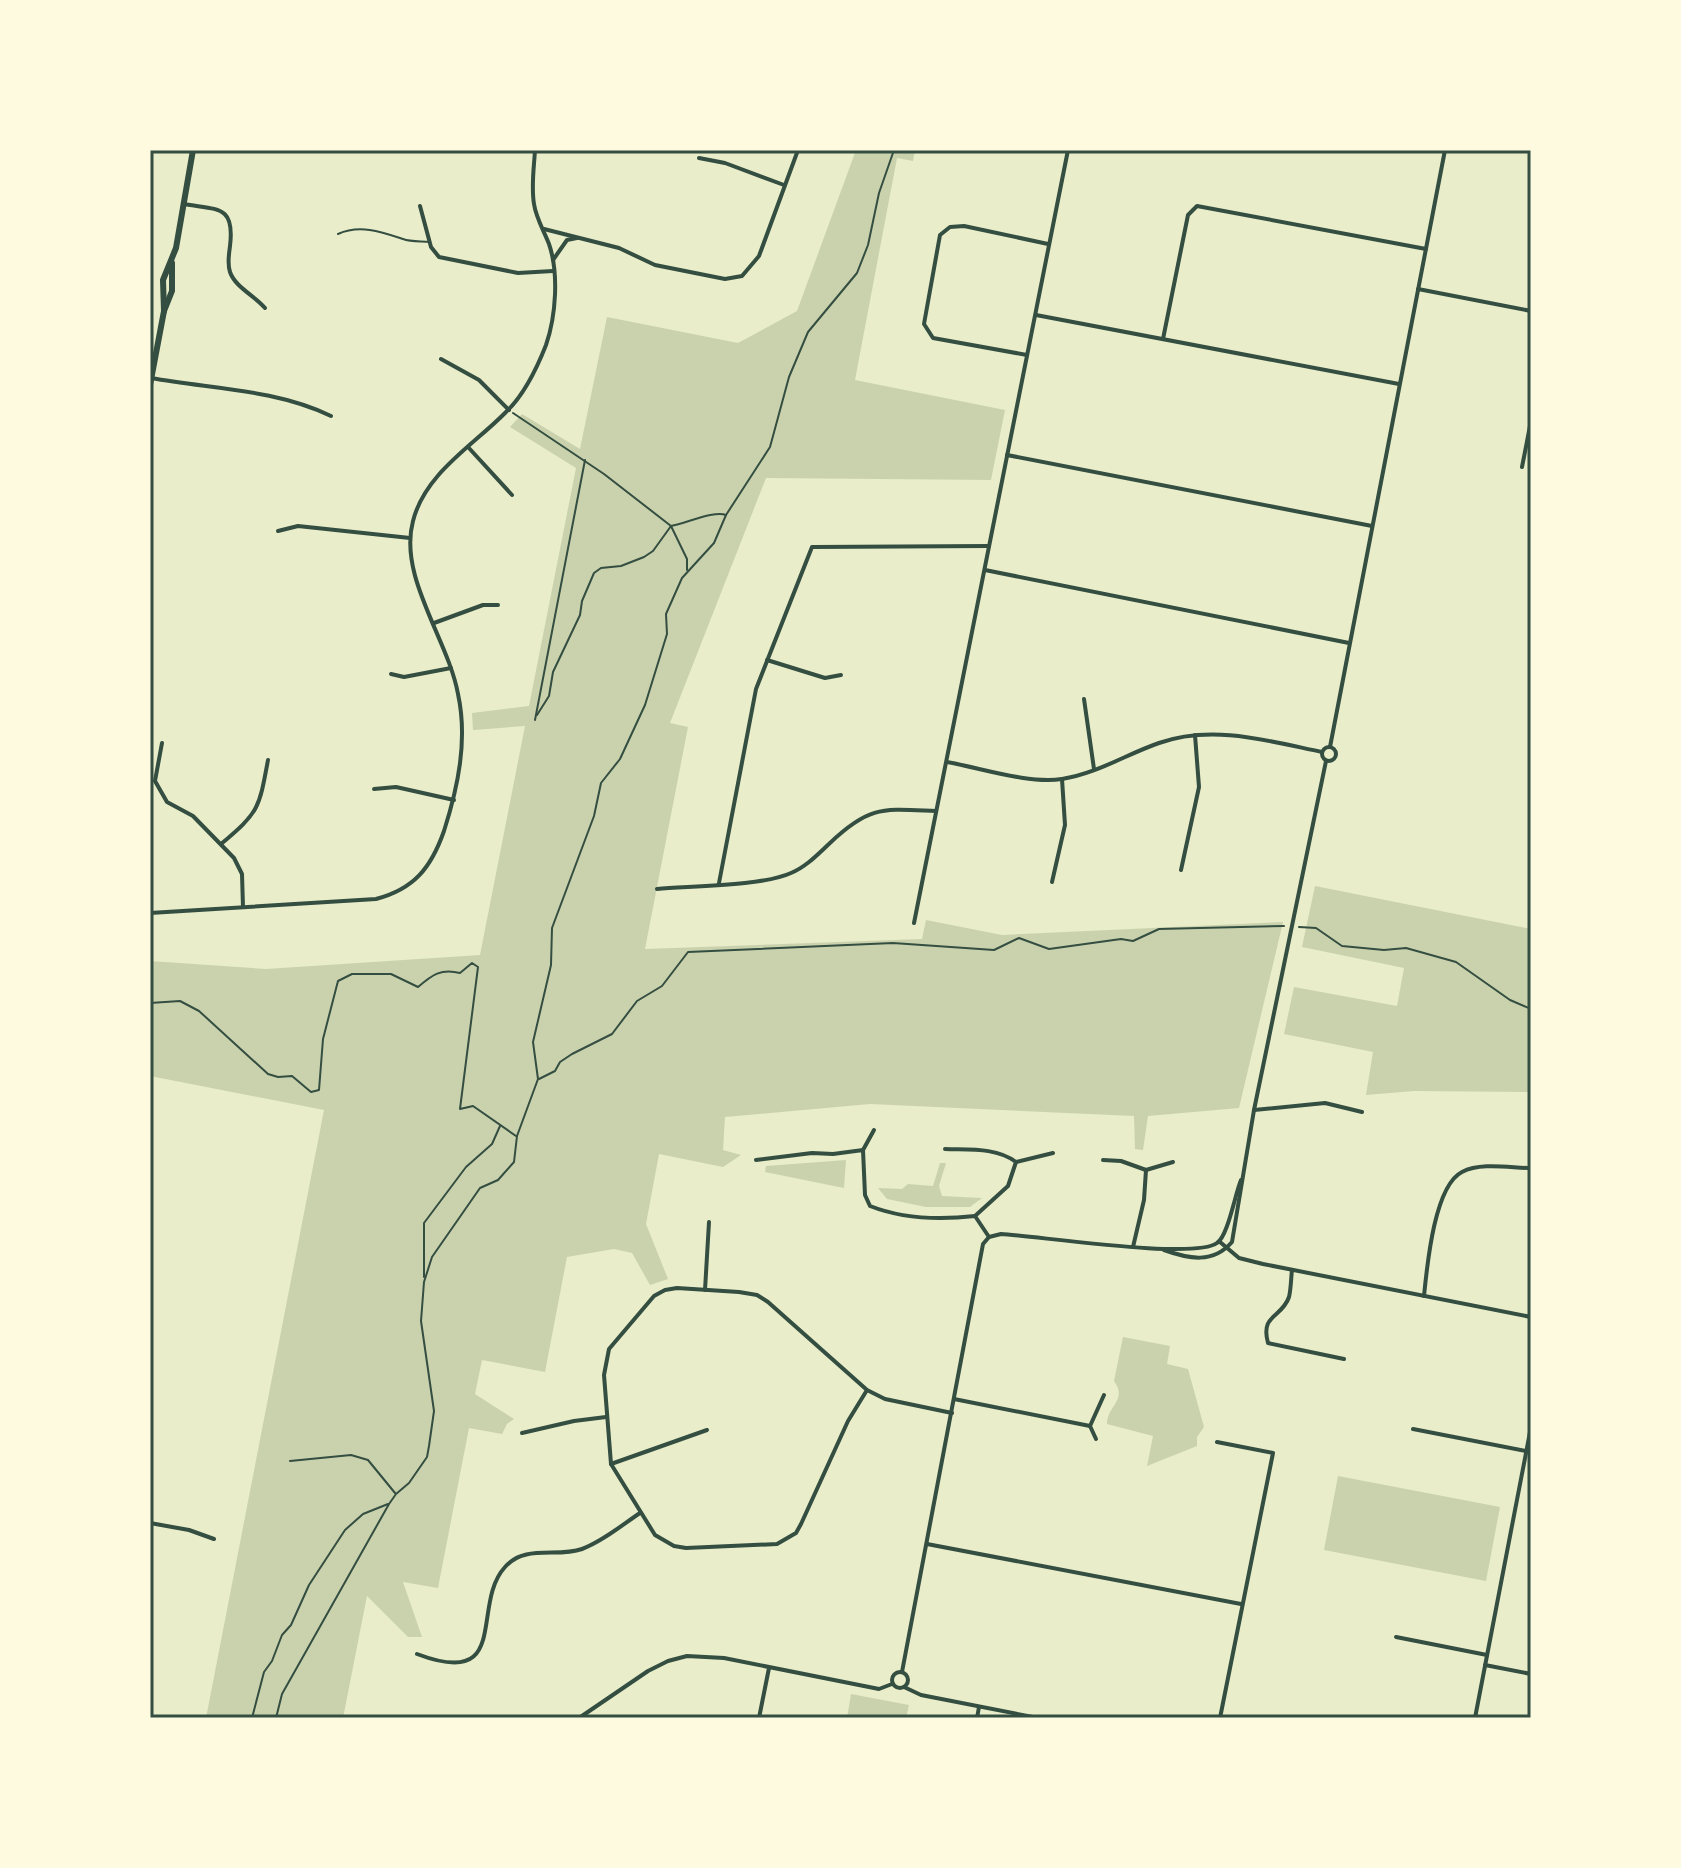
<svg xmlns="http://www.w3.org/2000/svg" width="1681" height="1868" font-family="Commissioner,sans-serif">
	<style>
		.green { fill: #cad2ad }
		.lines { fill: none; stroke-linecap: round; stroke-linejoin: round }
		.path { stroke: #344e41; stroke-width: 2 }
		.service { stroke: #344e41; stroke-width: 2 }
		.minor { stroke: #344e41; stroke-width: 4 }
		.secondary { stroke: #344e41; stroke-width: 6 }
		.neatline { fill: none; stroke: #344e41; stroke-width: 3 }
	</style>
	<rect width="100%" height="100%" fill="#e9edc9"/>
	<g class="green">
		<polygon points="856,150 915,150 913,161 897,158 855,380 1005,410 991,480 766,478 670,723 688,727 645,949 922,939 926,920 1002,935 1283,922 1239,1108 1148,1116 1143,1150 1135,1149 1134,1116 870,1104 725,1117 723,1150 741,1155 723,1167 659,1154 646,1224 668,1279 650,1285 632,1253 614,1249 567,1257 545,1372 482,1360 475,1394 514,1419 507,1424 502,1434 469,1428 438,1588 403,1582 422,1637 408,1637 367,1596 343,1718 206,1718 324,1110 150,1076 150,961 266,969 480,955 525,726 473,730 472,713 529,706 576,468 510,427 522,414 580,449 607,317 738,343 797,311"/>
		<polygon points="1315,886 1531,929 1531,1092 1414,1091 1366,1095 1373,1052 1284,1034 1294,987 1397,1006 1404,968 1302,947"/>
		<polygon points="846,1160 844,1188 765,1172 766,1166"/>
		<polygon points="940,1163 946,1163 939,1186 942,1196 982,1198 970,1207 926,1207 887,1199 878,1188 902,1189 908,1184 933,1186"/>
		<path d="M1123,1337L1170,1346L1167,1364L1188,1369L1204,1427L1197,1437V1446L1147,1466L1153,1436L1107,1424C1107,1406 1128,1400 1114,1381Z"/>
		<polygon points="1338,1476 1500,1507 1486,1581 1324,1550"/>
		<polygon points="851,1694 909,1705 906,1718 847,1718"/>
	</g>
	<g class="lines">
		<g class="path">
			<path d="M513,413L604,474L671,526C687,523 715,510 726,515"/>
			<polyline points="537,715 549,696 553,672 580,615 582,601 594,573 601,568 621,566 644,557 653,551 671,526 687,559 687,570"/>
			<polyline points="535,720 585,460"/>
			<polyline points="1299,927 1316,928 1342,946 1384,950 1406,948 1456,962 1510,1000 1531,1009"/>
			<path d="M150,1003L180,1001L199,1011L268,1074L278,1077L292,1076L311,1092L319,1090L323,1039L338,981L352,974H391L418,987C432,975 441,968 460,973L472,963L478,967L460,1109L473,1106L516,1136"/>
			<polyline points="539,1079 555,1071 560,1062 572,1054 612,1034 637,1001 662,986 688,952 893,943 994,950 1019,938 1049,949 1121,939 1133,941 1159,929 1284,926"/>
			<polyline points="424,1277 424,1223 466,1167 492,1144 500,1126"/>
			<polyline points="290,1461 351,1455 368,1460 395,1493"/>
			<polyline points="252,1718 264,1672 272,1661 282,1635 291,1625 309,1585 345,1530 363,1514 388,1504"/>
			<polyline points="276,1718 282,1694 389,1504 396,1494 409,1483 427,1457 429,1446 434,1411 421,1321 424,1282 432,1257 480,1188 498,1180 514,1162 517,1136 538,1079 533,1042 551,965 552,928 594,816 601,783 620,759 645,705 667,634 666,614 682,578 714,543 726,515 770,447 789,377 808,332 857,273 868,245 879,193 894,150"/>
		</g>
		<path class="service" d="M338,234C360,224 382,232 403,239C411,242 421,241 430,242"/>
		<g class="minor">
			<polyline points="699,158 725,163 784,185"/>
			<path d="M184,204C218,210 235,205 230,246C229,255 227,263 230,272C235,287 255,296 265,308"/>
			<polyline points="420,206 431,247 439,257 518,273 553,271"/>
			<polyline points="544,229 619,248 655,265 725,279 742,276 759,256 798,150"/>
			<polyline points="553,260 567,240 577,238"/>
			<polyline points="1418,289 1531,311"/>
			<polyline points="1036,315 1399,384"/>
			<polyline points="1163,339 1188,215 1197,206 1426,249"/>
			<polyline points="1027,355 933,338 924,324 940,235 950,227 964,226 1048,244"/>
			<polyline points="441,359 479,380 509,410"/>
			<path d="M151,378C211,389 275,389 331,416"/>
			<polyline points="468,447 512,495"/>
			<polyline points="1007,455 1372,526"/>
			<polyline points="1522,467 1531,421"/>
			<polyline points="278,531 298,526 410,538"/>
			<polyline points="985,570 1349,643"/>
			<polyline points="434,623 483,605 498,605"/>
			<polyline points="767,660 825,678 841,675"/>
			<polyline points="391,674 404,677 451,668"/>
			<polyline points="1084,699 1094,769"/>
			<polyline points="162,743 155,781 167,802 193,816 234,858 242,874 243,907"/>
			<polyline points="1330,747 1445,150"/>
			<circle cx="1329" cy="754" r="7"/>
			<path d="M947,762C981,768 1028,784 1062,779C1096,774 1127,754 1159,743C1212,724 1269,741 1322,752"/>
			<polyline points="374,789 396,787 454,800"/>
			<path d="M221,844C259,812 259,809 268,760"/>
			<polyline points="1181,870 1199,787 1195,735"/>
			<polyline points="1052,882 1065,825 1062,779"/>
			<polyline points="719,883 756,689 812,547 989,546"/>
			<path d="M657,889C691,886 763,886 791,873C806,867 818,854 830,843C870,805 883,809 936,811"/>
			<path d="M150,913L376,899C414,889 431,868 444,831C458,787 468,740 458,694C448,639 398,577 413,521C425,473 474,445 506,412C524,395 537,368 546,345C556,316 559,273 549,244C544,231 536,218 534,204C531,186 534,168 535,150"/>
			<polyline points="914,923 1068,150"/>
			<polyline points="1254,1110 1325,1103 1362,1112"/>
			<path d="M945,1149C968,1150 996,1147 1016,1162L1008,1186L975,1216"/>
			<polyline points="863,1150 874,1130"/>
			<path d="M756,1160L812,1153L833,1154L863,1150L865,1195L870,1206C903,1219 940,1220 975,1216L989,1237"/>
			<polyline points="1103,1160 1121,1161 1146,1170 1173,1162"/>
			<polyline points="1016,1162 1053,1153"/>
			<polyline points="1220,1242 1239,1258 1263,1264 1531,1317"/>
			<polyline points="1133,1247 1144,1200 1146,1170"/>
			<path d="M1164,1250C1189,1259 1213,1264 1232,1242L1254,1110L1326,761"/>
			<path d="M1292,1270C1291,1278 1291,1289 1289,1297C1282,1318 1260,1314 1268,1343L1344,1359"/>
			<polyline points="705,1290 709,1222"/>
			<path d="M1424,1296C1427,1267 1434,1186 1462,1172C1481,1162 1511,1168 1531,1168"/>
			<polyline points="867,1390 848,1421 801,1524 796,1533 777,1544 686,1548 674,1546 655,1535 611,1464 604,1375 609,1349 654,1296 665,1290 677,1288 739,1292 757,1295 768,1302 867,1390 885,1399 952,1413"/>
			<polyline points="954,1399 1090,1426 1104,1395"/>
			<polyline points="1090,1426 1096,1439"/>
			<polyline points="1413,1429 1526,1451"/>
			<polyline points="522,1433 574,1421 606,1417"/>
			<polyline points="1217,1442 1273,1453 1220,1718"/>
			<polyline points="611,1464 707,1430"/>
			<polyline points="150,1523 189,1530 214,1539"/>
			<polyline points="927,1544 1241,1604"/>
			<polyline points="1396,1637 1487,1655"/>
			<path d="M417,1654C512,1690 470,1605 505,1567C525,1544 557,1558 582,1549C603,1541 622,1525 640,1513"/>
			<polyline points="1485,1665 1531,1674"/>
			<circle cx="900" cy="1680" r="8"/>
			<path d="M902,1672L983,1244L989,1237L1001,1234C1038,1236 1194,1260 1217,1243C1228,1236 1235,1194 1241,1180"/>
			<polyline points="904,1687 921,1695 1038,1718"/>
			<polyline points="579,1718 648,1671 668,1661 687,1656 724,1658 879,1689 892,1684"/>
			<polyline points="759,1718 769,1668"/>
			<polyline points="977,1718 979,1707"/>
			<polyline points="1475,1718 1531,1427"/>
		</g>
		<g class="secondary">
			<polyline points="164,311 163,280 176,248 193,150"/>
			<polyline points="150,385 164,311 172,291 172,263"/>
		</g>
	</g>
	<rect width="1681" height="1868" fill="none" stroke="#fefae0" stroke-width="304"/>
	<rect x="152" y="152" width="1377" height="1564" class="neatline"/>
</svg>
